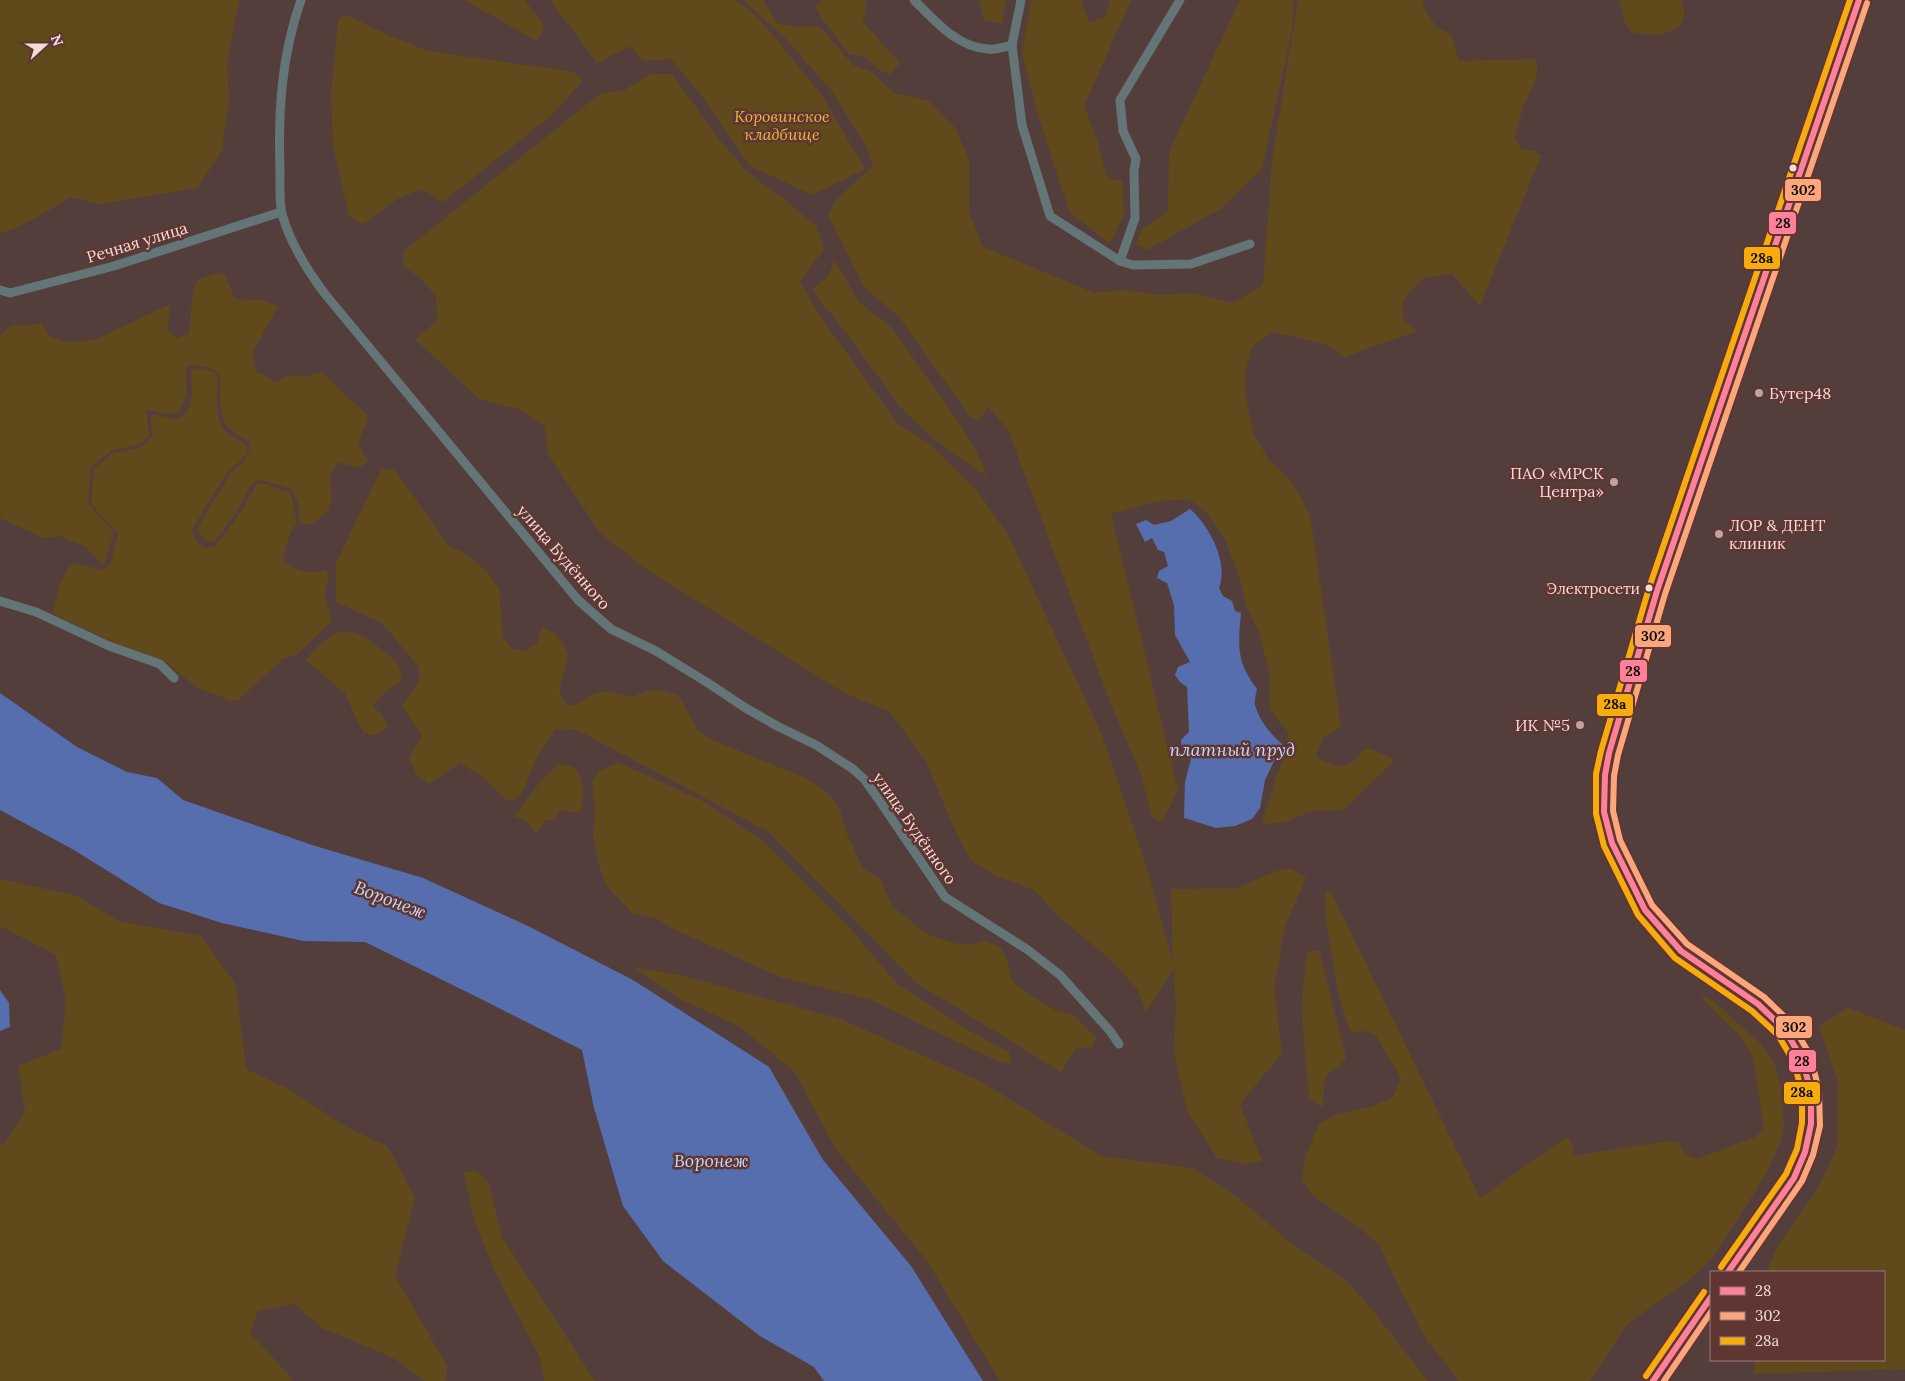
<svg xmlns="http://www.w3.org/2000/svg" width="1905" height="1381" font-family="Lora,serif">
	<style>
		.green { fill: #604a1c }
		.water { fill: #566eae }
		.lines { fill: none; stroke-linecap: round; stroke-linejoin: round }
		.street { stroke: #647577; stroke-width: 9 }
		.secondary { stroke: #59777a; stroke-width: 12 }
		.bus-1-casing { stroke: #5f3632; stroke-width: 10 }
		.bus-2-casing { stroke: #5f3632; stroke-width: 10 }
		.bus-3-casing { stroke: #5f3632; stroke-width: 10 }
		.bus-1 { stroke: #ff8098; stroke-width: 6 }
		.bus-2 { stroke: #fea67b; stroke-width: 6 }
		.bus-3 { stroke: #f8ab0d; stroke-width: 6 }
		.bus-dot { fill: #f5dbd8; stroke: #5f3632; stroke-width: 2 }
		.poi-dot { fill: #bda4a1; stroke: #5f3632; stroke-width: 2 }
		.labels { text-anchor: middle; stroke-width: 5; stroke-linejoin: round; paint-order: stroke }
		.bus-label { font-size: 15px; fill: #f5dbd8; stroke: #5f3632; text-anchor: end }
		.park-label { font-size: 16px; font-style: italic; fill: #e9b83e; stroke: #5f3632 }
		.street-label { font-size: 16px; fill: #f5dbd8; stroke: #5f3632 }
		.poi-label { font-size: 16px; fill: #f5dbd8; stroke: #5f3632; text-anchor: start }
		.water-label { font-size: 18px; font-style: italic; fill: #c4d6fd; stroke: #5f3632 }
		.line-badge { stroke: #5f3632; stroke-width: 2 }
		.pale-badge-label { font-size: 14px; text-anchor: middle; font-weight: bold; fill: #111 }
	</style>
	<rect width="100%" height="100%" fill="#543e3c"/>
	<g class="green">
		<path d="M0,0H239L227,63L229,98L222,151L197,188L100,204L69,197C47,213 26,224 0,234Z"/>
		<polygon points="464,0 525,0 545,27 537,41"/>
		<polygon points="550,0 735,0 758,17 821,94 865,169 812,195 750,166 702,96 671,59 643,61 630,46 597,63"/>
		<path d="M744,0H763L777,23L794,27L819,26L854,66L870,71L894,93L929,101L956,129L969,160V212L983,247L1095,293L1120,290L1164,295L1191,293L1233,303L1263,285L1272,161L1298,0H1423V6L1437,28L1451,34L1459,61L1535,59C1542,75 1530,90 1524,105C1520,115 1518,126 1515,137L1521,149L1534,151L1541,156L1480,306L1452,274L1423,278L1409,292L1402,304L1404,320L1417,331L1344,357L1329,345L1272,332L1252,347L1245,373L1246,399L1254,435L1269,460L1293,484L1310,515L1341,726L1323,738L1316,756C1327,763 1342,771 1354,761C1360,755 1360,752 1369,748L1395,760L1343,810L1313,811L1285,822L1262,825L1276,777L1287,751L1289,733L1270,710L1269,671L1259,632L1247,608L1240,580L1225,539L1209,515L1189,499L1159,501L1111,514L1178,790L1162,822L1152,817L1140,772L1111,704L1008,430L989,407L978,420L970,416L899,317L864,287L828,215L836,200L873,166L867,147L831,90L784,37Z"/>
		<polygon points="823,0 866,0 866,11 862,21 900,63 891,74 879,70 866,57 849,54 823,20 815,6"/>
		<polygon points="979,0 1006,0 1002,23 984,21"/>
		<polygon points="1031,0 1081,0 1089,22 1104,18 1110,0 1131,0 1084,106 1098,142 1107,179 1122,180 1124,214 1110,243 1070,213 1037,112 1022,52"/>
		<polygon points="1240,0 1294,0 1292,30 1262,169 1222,208 1147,250 1136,244 1142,229 1168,212 1169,152"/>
		<path d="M1619,0H1681C1682,3 1684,8 1684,12C1684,38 1649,37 1632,32L1625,23Z"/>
		<polygon points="346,15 390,36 429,51 574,72 583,80 553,114 443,202 422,189 400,197 363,224 349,216 333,147 331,94 338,20"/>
		<polygon points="650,74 672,74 718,138 747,172 785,200 816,226 824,249 800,282 822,319 898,424 931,445 976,489 1008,535 1102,735 1148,871 1173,963 1171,889 1237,888 1273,872 1290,868 1306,878 1285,926 1274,988 1282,1053 1240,1104 1262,1161 1246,1164 1217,1158 1187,1111 1174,1052 1176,1008 1174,969 1146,1012 1138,990 1112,961 1059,917 1034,890 997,876 971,861 953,826 926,761 889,711 846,694 646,569 600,533 548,454 545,427 522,410 479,399 415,339 437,321 436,296 420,278 403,265 404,251 601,93 623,91"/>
		<polygon points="834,260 859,302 891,327 964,430 983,464 986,476 934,439 901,408 848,335 812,290 829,275"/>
		<path d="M217,273L225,275L235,299L263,300L278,306L252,354L256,371L276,382L291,375L302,377L321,372L369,417L358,443L368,461L359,468L337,462L330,478L332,499L326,514L310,525L300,522L298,503L292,489L258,479L250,487L239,508L215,541H206L197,531L203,518L231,473L246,459L251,443L237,435L224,423L220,399V373C210,367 198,364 186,367C187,386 188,397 178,413H162L146,409L149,436L139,444L111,451L91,466L88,504L114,532L104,566L85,546L59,536L43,538L0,518V336L11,326L41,324L50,336L67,342L95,340L170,304L168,329L176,338L189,334L193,292L197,280Z"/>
		<path d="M196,368L215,372L218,376C217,391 214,419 225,431C231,438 242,440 248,448L244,458L229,470L192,529L196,540L205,548L215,546L236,519L258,483L265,484L291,493L297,523L290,533L283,559C294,573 309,574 326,570L329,577L324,594L332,621L296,655L284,658L238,700H229L196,687L163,660L115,643L54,614C55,596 60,579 71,565C81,563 95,569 105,570L111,562L118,533L91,504L94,469L112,454L141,447L152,437L151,415C159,414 166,419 175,418C197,417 191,383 191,370Z"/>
		<path d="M382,468L395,470L448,545L466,554L487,572L499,588L503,638L513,649L524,651L537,643L542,627L555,633L564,645L568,656L559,691L566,705C585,706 585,695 600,692C611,691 622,695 633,697C651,687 660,689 679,696L698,731L715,741L805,778L825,790L839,807L847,834L863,868L881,880L892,906L925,933L953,943L971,945L984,941L1000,947L1006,957L1012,981L1030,995L1057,1011L1074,1015L1096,1038L1092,1047L1076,1049L1061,1072L915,982L769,832L577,730L555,729L535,761L522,794L509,802L481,776L460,763L429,784L416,774L409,758L422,736L402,706L419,682L418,666L382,623L336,602V563Z"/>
		<path d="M338,632H354L368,639L396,661L402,672L400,681L382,695L373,706L382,715L388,727L375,735L364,733L354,714L345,693L306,660C316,647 325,639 338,632Z"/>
		<polygon points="618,763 651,777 706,803 764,842 850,928 897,984 970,1031 1009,1052 1011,1064 995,1060 871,1000 780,977 676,930 655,918 632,913 607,886 599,866 593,837 595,811 592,781 599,771"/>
		<path d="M558,765C561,765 567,765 570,766C586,771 583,800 581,813L560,810L554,820H546L537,833L525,819L514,817L542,779Z"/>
		<polygon points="0,879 78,896 118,921 201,936 236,985 246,1069 289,1089 345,1126 388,1147 415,1198 395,1276 447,1366 446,1381 425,1381 392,1357 324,1329 294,1304 258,1311 250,1333 291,1377 292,1381 0,1381 0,1146 4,1144 25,1112 18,1066 61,1049 66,1002 56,955 0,926"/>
		<path d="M1326,891L1332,894L1480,1198L1567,1137L1573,1146V1156L1667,1141L1678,1143L1685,1154L1697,1159L1755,1137L1764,1129L1753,1056L1742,1039L1704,1000L1701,995L1712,1000L1759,1042L1775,1065L1781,1089L1784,1126L1780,1143L1768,1171L1714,1256L1688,1281L1627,1324L1590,1381H1458L1449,1367L1428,1342L1398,1285L1380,1246L1361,1229L1315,1197L1302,1181L1305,1157L1319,1124L1335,1115L1373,1106L1393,1097L1401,1078L1375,1034L1365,1031L1352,1033C1339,1007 1336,978 1331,949C1328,931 1323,910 1326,891Z"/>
		<path d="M1319,950L1346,1058L1340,1065L1325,1076L1323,1107L1309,1098C1305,1049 1297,1000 1308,952Z"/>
		<polygon points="633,967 679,975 838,1018 982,1082 1101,1156 1193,1168 1237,1197 1291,1243 1348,1282 1370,1307 1428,1381 1000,1381 927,1261 836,1149 794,1071 739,1026 682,1000"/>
		<polygon points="1848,1008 1905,1030 1905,1369 1753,1374 1755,1360 1884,1360 1884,1272 1768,1272 1769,1265 1779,1244 1817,1190 1837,1147 1838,1082 1819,1026"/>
		<polygon points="477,1171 489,1184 502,1237 595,1381 544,1381 540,1357 496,1274 473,1218 464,1172"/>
	</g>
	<g class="water">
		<path d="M1190,509C1209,525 1229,563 1219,588L1223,596L1232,601L1235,611L1241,613C1238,646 1236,662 1257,689C1256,694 1254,700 1255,705C1259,720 1271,735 1282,744L1265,780L1260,808L1252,819L1235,826L1216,828L1184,818L1185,782L1191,759L1182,750L1181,740L1189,732L1187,687L1180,682L1175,675L1178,667L1190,662L1175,635L1174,605L1167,583L1157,578L1159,571L1168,566L1164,552L1158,550L1152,538L1145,542L1136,524L1146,520L1154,525L1171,521Z"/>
		<polygon points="0,693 77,747 127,772 157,778 183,800 312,845 423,878 528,926 633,980 769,1067 823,1160 911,1266 983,1381 824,1381 814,1367 760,1336 663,1261 623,1206 594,1108 582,1050 475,996 365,942 303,941 222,923 159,903 74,850 0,810"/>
		<polygon points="0,990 9,1003 10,1027 0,1031"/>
	</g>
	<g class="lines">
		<g class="street">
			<path d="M301,0C281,57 278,113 280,172C280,185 279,201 282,214C290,243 307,270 325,294L578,600L611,629L656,651L708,683L744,707L777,726L816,745L853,769L864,779L879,800L945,897L1028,950L1060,975L1110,1031L1119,1044"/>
			<path d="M914,0C935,21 957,47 988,49C996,50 1005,47 1012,45"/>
			<polyline points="1021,0 1012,45 1022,125 1050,216 1120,261 1133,265 1191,264 1250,244"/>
			<polyline points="1120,261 1135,218 1134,171 1136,159 1123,131 1120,100 1180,0"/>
			<polyline points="0,290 10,293 114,266 281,212"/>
			<polyline points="0,601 36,612 109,646 160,664 174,678"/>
		</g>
		<g class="secondary">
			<polyline points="1728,1272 1794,1178 1805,1152 1811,1124 1811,1092 1802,1059 1785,1030 1758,1004 1681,951 1645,910 1612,843 1604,812 1605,775 1609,753 1657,591 1859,0"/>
			<polyline points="1653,1381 1711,1297"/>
		</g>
		<g class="bus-1-casing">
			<g id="bus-1">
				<polyline points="1728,1272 1794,1178 1805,1152 1811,1124 1811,1092 1802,1059 1785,1030 1758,1004 1681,951 1645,910 1612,843 1604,812 1605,775 1609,753 1657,591 1859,0"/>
				<polyline points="1653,1381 1711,1297"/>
			</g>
		</g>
		<g class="bus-2-casing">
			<g id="bus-2">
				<polyline points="1739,1272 1802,1181 1813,1155 1820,1126 1819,1090 1810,1055 1792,1024 1764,997 1687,944 1652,905 1620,840 1613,811 1614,776 1618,755 1665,594 1867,3"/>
				<polyline points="1664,1381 1711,1312"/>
			</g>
		</g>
		<g class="bus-3-casing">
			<g id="bus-3">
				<polyline points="1721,1267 1786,1174 1797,1149 1802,1123 1802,1093 1794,1062 1778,1035 1752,1011 1675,958 1638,915 1604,846 1596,814 1596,774 1601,751 1649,588 1850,0"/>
				<polyline points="1646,1376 1704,1292"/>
			</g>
		</g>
		<use href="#bus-1" class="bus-1"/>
		<use href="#bus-2" class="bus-2"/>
		<use href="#bus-3" class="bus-3"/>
	</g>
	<g class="bus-dot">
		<circle cx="1793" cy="168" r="4.5"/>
		<circle cx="1649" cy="588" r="4.5"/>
	</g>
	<g class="poi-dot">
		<circle cx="1759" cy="393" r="5"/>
		<circle cx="1614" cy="482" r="5"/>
		<circle cx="1719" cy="534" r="5"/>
		<circle cx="1580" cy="725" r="5"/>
	</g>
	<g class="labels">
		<g class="bus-label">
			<text x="1640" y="594">Электросети</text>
		</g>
		<g class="park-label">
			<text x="782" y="122">Коровинское<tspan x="782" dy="18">кладбище</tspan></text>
		</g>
		<g class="street-label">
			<text transform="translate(137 242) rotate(-17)" y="6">Речная улица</text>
			<text transform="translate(564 557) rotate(49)" y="6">улица Будённого</text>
			<text transform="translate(915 828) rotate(55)" y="6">улица Будённого</text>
		</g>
		<g class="poi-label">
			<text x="1769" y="399">Бутер48</text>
			<text x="1604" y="479" text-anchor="end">ПАО «МРСК<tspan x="1604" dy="18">Центра»</tspan></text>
			<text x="1729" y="531">ЛОР &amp; ДЕНТ<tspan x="1729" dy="18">клиник</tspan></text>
			<text x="1570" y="731" text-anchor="end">ИК №5</text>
		</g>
		<g class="water-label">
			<text x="1232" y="756">платный пруд</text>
			<text transform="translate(390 900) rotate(21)" y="6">Воронеж</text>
			<text x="711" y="1167">Воронеж</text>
		</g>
	</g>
	<g class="line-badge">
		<rect x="1784" y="178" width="38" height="24" rx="5" fill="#fea67b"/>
		<rect x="1768" y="211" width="29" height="24" rx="5" fill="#ff8098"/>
		<rect x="1743" y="246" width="38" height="24" rx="5" fill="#f8ab0d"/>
		<rect x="1634" y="624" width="38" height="24" rx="5" fill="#fea67b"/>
		<rect x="1619" y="659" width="29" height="24" rx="5" fill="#ff8098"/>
		<rect x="1596" y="693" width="38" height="24" rx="5" fill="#f8ab0d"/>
		<rect x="1775" y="1015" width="38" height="24" rx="5" fill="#fea67b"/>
		<rect x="1788" y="1049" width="29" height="24" rx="5" fill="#ff8098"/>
		<rect x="1783" y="1081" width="38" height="24" rx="5" fill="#f8ab0d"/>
	</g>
	<g class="pale-badge-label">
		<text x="1803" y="195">302</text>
		<text x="1783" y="228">28</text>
		<text x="1762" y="263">28а</text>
		<text x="1653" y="641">302</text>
		<text x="1633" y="676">28</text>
		<text x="1615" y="709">28а</text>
		<text x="1794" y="1032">302</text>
		<text x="1802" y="1066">28</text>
		<text x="1802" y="1097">28а</text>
	</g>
	<rect x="1710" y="1271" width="175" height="90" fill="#5f3632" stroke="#9b7874"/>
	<rect x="1720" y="1287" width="25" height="8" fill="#ff8098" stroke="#9b7874"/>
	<text x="1755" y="1296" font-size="15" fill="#f5dbd8">28</text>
	<rect x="1720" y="1312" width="25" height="8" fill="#fea67b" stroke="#9b7874"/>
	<text x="1755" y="1321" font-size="15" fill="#f5dbd8">302</text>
	<rect x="1720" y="1337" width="25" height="8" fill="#f8ab0d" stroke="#9b7874"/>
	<text x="1755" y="1346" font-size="15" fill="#f5dbd8">28а</text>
	<g transform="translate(45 45) rotate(69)" stroke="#5f3632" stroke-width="4" paint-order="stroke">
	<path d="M0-4L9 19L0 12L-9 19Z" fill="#f5dbd8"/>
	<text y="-8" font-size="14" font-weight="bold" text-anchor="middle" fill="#f5dbd8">N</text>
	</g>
</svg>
